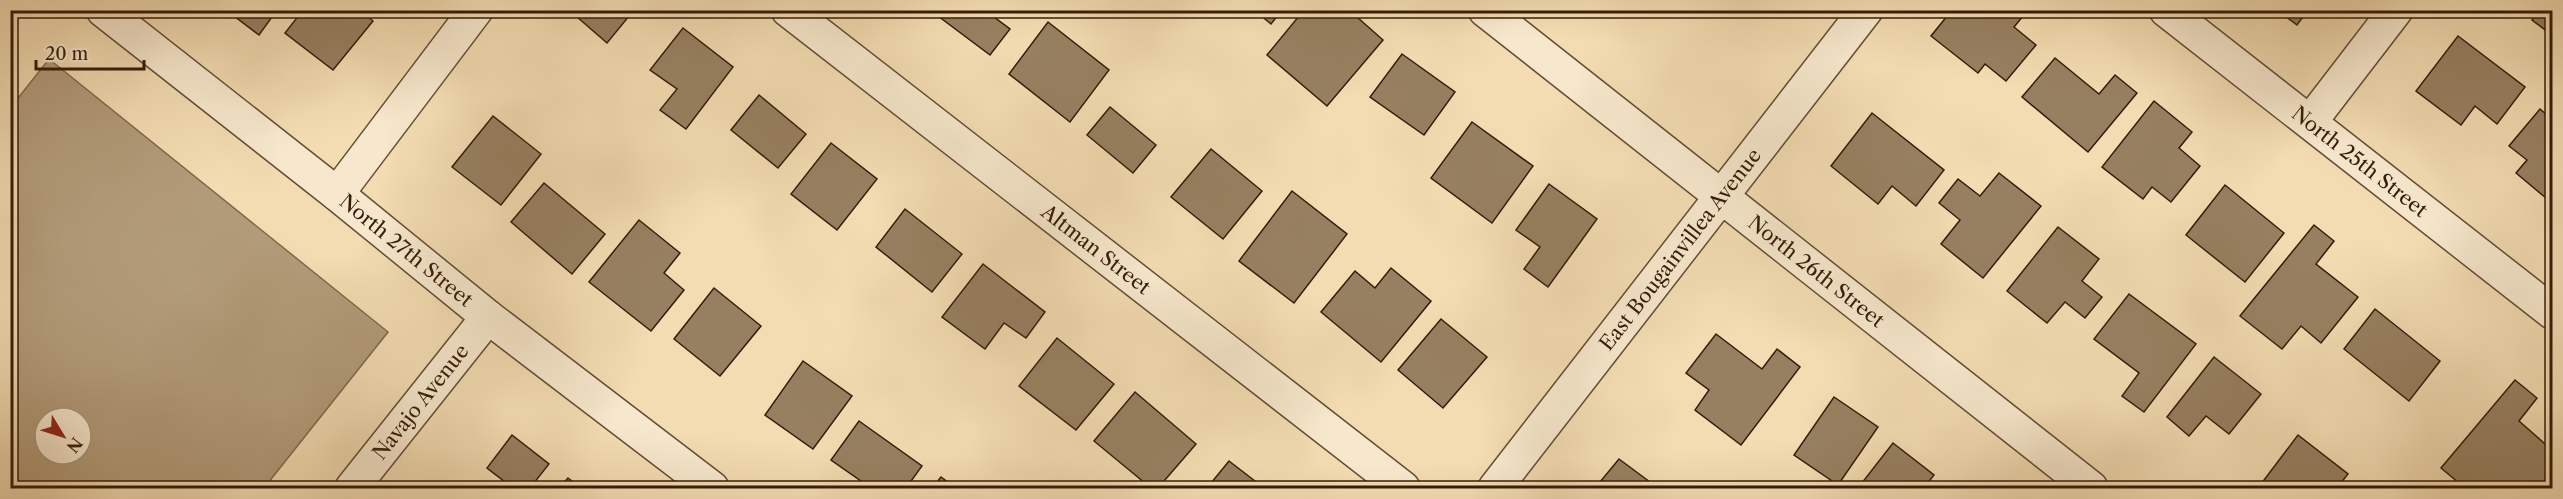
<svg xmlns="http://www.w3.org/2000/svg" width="2563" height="499" font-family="'Libre Caslon Text',serif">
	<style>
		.water { fill: #b29b79; stroke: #80684c; stroke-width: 1.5; fill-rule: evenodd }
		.building { fill: #978061; stroke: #341c09; stroke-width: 1.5 }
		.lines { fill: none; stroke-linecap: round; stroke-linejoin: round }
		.minor-casing { stroke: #644c33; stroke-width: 36 }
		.minor { stroke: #f7e8cd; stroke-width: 33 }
		.labels { text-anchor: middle; stroke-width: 5; stroke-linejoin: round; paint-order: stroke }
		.street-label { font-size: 20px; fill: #341c09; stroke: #f7e8cd }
	</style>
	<rect width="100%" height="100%" fill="#f3dcb2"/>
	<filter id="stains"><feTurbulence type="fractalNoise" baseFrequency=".00333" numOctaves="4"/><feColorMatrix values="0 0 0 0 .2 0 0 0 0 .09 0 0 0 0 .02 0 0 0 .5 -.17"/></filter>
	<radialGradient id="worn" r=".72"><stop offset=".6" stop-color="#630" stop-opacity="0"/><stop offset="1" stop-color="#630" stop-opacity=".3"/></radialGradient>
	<path class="water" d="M49,59L388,332L264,488H11V107ZM45,418H81V454H45Z"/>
	<g class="building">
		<polygon points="226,10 277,10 259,35"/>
		<polygon points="303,10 360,10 373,21 333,70 285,33"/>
		<polygon points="569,10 634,10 607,43"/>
		<polygon points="930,10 993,10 990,14 1010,29 990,55"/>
		<polygon points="1254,10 1282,10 1271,24"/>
		<polygon points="1304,10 1349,10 1383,40 1327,106 1267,55"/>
		<polygon points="1952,10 2028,10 2014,27 2036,45 2006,81 1985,64 1978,73 1931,36"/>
		<polygon points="2277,10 2308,10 2297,25"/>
		<polygon points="2539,10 2552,10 2552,35 2532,20"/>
		<polygon points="1048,22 1109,70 1070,122 1009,74"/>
		<polygon points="683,28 733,67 686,129 660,110 677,89 650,70"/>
		<polygon points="2458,36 2525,87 2497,124 2475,106 2461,125 2416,91"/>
		<polygon points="1402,54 1455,92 1424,135 1370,97"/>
		<polygon points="2055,58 2099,94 2115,75 2137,93 2088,152 2022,97"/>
		<polygon points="759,95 806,134 778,168 731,130"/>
		<polygon points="2154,101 2192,132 2179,148 2200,166 2171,202 2152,187 2143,199 2102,167"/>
		<polygon points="1110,107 1156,145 1133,173 1087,135"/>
		<polygon points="2540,109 2552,119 2552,203 2516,173 2527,160 2509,146"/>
		<polygon points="1872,113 1944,170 1916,206 1892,186 1878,204 1831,166"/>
		<polygon points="493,116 541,154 501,205 452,167"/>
		<polygon points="1472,122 1533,166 1492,223 1431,178"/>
		<polygon points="831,143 877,179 837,230 791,194"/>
		<polygon points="1211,149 1262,191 1223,239 1171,197"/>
		<polygon points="1999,173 2041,206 1983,278 1941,244 1960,220 1939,203 1958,179 1980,196"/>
		<polygon points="544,183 605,234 572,274 511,222"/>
		<polygon points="1549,184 1597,219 1548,287 1524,269 1540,247 1516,230"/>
		<polygon points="2225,185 2284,233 2245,282 2186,235"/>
		<polygon points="1292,191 1347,234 1294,303 1239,261"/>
		<polygon points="905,209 962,254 932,292 876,247"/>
		<polygon points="639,220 680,253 664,273 684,290 651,331 589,282"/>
		<polygon points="2314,225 2334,241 2316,264 2358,297 2321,343 2301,326 2282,349 2240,316"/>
		<polygon points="2058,227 2099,259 2082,281 2102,297 2085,318 2065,302 2047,323 2007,291"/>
		<polygon points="983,264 1045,312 1026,338 1004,323 985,349 942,317"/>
		<polygon points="1391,268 1431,301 1381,362 1321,312 1355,271 1375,288"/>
		<polygon points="714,288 761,326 720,376 674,339"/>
		<polygon points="2129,294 2196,344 2144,412 2122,396 2139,373 2094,339"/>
		<polygon points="2375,309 2440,361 2409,401 2344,349"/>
		<polygon points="1441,319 1487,357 1443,408 1398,370"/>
		<polygon points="1716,334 1762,369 1777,349 1800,367 1741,445 1695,410 1709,390 1686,373"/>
		<polygon points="1057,338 1114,384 1076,430 1019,386"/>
		<polygon points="2214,357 2261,394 2229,434 2206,416 2189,436 2167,417"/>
		<polygon points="803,361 852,396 813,449 765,415"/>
		<polygon points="2515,380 2537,398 2519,421 2552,450 2552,471 2538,488 2465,488 2441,468"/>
		<polygon points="1135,392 1196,444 1158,488 1151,488 1094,441"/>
		<polygon points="1834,397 1878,427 1838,485 1794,455"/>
		<polygon points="859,421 922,466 906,488 871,488 831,460"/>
		<polygon points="512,435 549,464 530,488 513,488 487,468"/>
		<polygon points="2298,435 2348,474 2337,488 2258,488"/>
		<polygon points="1893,443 1934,475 1924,488 1858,488"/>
		<polygon points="1619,459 1658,488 1595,488"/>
		<polygon points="1229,461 1264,488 1207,488"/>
		<polygon points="941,477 956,488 932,488"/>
		<polygon points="568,478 581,488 559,488"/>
	</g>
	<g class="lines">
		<g class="minor-casing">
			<g id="minor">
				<path id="s1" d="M103,10L337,194L488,317L712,488"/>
				<path id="s2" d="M788,10L1403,488"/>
				<path id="s3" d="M1485,10L2091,488"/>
				<path id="s4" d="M2166,10L2552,312"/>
				<polyline points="2310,122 2396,10"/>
				<polyline points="337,194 476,10"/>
				<path id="s5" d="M352,488L488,317"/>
				<path id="s6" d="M1495,488L1866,10"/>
			</g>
		</g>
		<use href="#minor" class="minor"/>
	</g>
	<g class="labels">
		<g class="street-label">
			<text dy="7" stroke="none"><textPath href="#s4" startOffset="246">North 25th Street</textPath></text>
			<text dy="7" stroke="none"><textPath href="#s2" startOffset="390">Altman Street</textPath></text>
			<text dy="7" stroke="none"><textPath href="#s6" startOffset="302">East Bougainvillea Avenue</textPath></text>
			<text dy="7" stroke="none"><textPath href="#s1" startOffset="387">North 27th Street</textPath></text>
			<text dy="7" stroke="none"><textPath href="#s3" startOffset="422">North 26th Street</textPath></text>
			<text dy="7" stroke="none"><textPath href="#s5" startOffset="110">Navajo Avenue</textPath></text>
		</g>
	</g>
	<rect width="2563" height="499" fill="none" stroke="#f3dcb2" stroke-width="36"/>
	<rect x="12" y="12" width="2539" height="475" fill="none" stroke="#341c09" stroke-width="3"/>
	<rect x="18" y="18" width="2527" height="463" fill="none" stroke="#341c09" stroke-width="1.5"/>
	<g transform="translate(63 436) rotate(128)"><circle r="28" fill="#f7e8cd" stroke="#a9967f" stroke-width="1.5"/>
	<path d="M0-4.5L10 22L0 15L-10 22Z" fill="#8f2418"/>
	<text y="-9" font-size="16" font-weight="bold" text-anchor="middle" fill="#341c09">N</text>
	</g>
	<path d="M36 60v9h108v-9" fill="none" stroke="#341c09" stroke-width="3"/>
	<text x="45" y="60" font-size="18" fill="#341c09" stroke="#f7e8cd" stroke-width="4.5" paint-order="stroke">20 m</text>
	<rect width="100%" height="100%" filter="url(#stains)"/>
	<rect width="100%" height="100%" fill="url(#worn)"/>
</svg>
